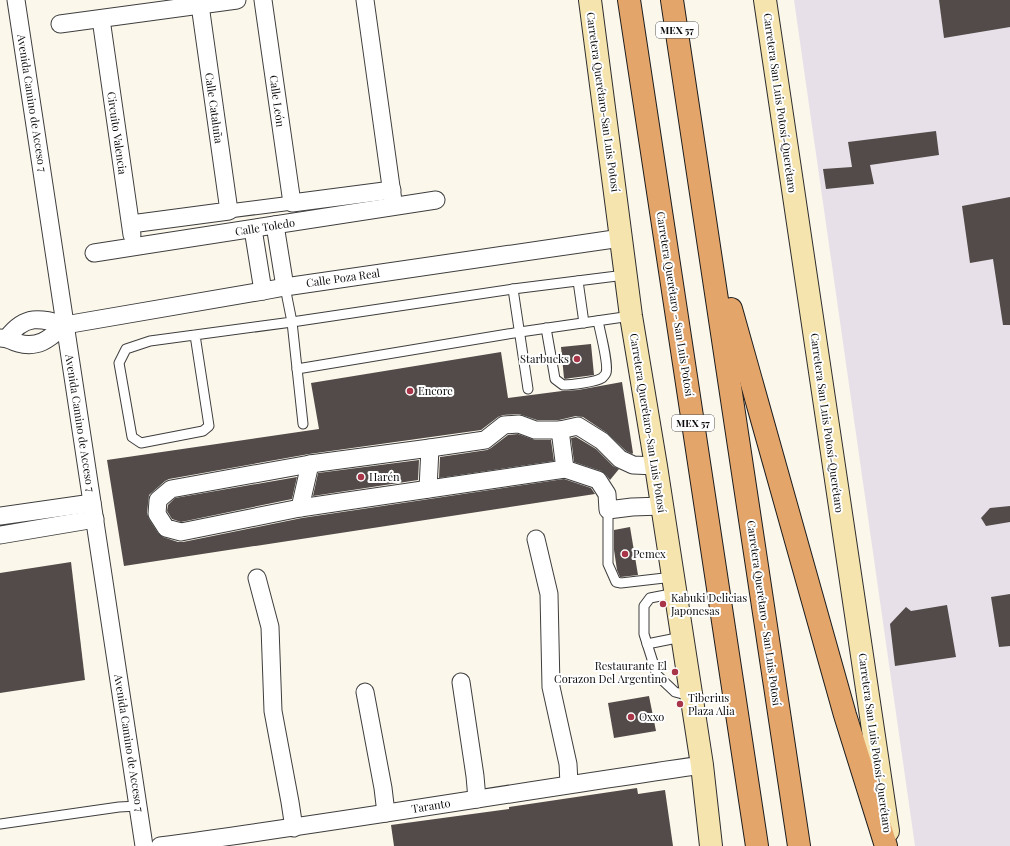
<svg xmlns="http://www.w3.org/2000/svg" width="1010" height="846" font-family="'Playfair Display',serif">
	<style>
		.industrial { fill: #e7e0e9 }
		.building { fill: #524b49 }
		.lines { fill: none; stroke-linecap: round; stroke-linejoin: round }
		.service-casing { stroke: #3e3e3e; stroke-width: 11 }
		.pedestrian-casing { stroke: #3e3e3e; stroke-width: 15 }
		.minor-casing { stroke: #3e3e3e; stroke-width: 19 }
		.secondary-casing { stroke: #2d2d2d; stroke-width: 24 }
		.trunk-casing { stroke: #1c1c1c; stroke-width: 24 }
		.service { stroke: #fff; stroke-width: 9 }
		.pedestrian { stroke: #fff; stroke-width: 13 }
		.minor { stroke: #fff; stroke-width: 17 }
		.secondary { stroke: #f5e4ae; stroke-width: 22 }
		.trunk { stroke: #e4a56a; stroke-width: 22 }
		.poi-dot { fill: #a93549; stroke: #fff; stroke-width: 1.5 }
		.labels { text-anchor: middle; stroke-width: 4; stroke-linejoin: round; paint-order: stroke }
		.shield { fill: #fff; stroke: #545454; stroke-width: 1 }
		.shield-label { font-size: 10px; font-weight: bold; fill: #0b0b0b }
		.street-label { font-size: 11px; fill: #0b0b0b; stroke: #fff }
		.poi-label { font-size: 11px; fill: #0b0b0b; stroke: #fff; text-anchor: start }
	</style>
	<rect width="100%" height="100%" fill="#fcf7eb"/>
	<polygon class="industrial" points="794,0 1010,0 1010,846 915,846"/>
	<g class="building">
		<polygon points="939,0 1010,0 1010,27 944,38"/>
		<polygon points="936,131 939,155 870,165 874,184 826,189 823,169 852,167 848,142"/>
		<polygon points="1010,197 1010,325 1003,325 993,259 970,263 962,206"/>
		<polygon points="591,344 594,375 571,378 565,379 564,378 561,347"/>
		<polygon points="501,352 508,398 562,391 578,390 622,382 633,453 632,454 626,451 607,433 583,417 576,416 559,420 537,420 519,414 503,415 498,417 481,430 309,454 169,479 165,481 149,495 147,513 149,519 158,533 163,537 178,542 183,542 302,518 564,479 591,488 595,494 124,566 107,460 319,429 311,383"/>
		<polygon points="518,434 535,440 551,440 554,461 439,478 440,457 487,450 491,448 508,435"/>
		<polygon points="576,437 596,449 613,466 619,469 610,480 606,475 601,471 574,462 571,438"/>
		<polygon points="419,460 418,480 313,496 318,473"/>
		<polygon points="297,477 292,499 181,522 172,519 167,511 168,505 175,498"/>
		<polygon points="1010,506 1010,522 986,526 981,518 990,508"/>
		<polygon points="630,527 638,575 621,577 620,577 617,570 614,550 614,530"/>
		<polygon points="71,562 85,680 0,693 0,573"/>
		<polygon points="1010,594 1010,646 999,647 991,597"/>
		<polygon points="947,605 956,657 895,666 890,624 906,607 911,611"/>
		<polygon points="649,696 656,731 614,738 608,703"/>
		<polygon points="637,788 638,794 665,790 673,846 394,846 391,825 509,809 509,807"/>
	</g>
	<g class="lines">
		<g class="service-casing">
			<g id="service">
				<polyline points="578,281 584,323"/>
				<polyline points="513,289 528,389"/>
				<path d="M546,328L554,373L555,379L563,385C571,385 596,382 602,378C603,377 606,374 606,373C609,365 600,331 598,321"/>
				<polyline points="195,335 209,426 203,431 141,443 132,437 119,363 126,349 150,341 292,322 285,287"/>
				<polyline points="297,369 520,332 631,316"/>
				<polyline points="303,424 292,322 513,289 625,275"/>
				<polyline points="608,510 608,564 616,582 621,583 673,577"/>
				<polyline points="676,593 650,598 644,606 644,634 657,675 675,692 690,696"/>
				<polyline points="647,644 682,637"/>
				<polyline points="0,824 119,807 138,806"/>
			</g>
		</g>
		<g class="pedestrian-casing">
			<polyline id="pedestrian" points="229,211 292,203"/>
		</g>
		<g class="minor-casing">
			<g id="minor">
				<polyline points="16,0 144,846"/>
				<polyline points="263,0 292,203 392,190"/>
				<polyline points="365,0 393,201"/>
				<polyline points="101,19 132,235"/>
				<polyline points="60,24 237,0"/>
				<polyline points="131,224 229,211 200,5"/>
				<polyline points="275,225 285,287"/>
				<polyline points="253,229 263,291"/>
				<polyline points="94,253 436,200"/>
				<path d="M0,338C10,338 10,341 18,343C39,349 50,338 65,325"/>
				<path d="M7,338C25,314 40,318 65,325L263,291L285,287L621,238"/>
				<polyline points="560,430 565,469"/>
				<polyline points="656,466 633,465 620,459 602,441 578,426 560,430 535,430 519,424 504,425 485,440 430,448 310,464 171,489 158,500 157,514 166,528 181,532 300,508 565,469 598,480 607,494 608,510 632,507 662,506"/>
				<polyline points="428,489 430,448"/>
				<polyline points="300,508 310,464"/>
				<polyline points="0,516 92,503"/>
				<polyline points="0,535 95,519"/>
				<polyline points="536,539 549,594 551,687 568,764 569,784"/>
				<polyline points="257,578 270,627 273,711 290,802 294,828"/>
				<polyline points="461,682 475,776 477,799"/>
				<polyline points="365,692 383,788 386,813"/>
				<path d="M160,846C341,822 521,791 702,765"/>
			</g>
		</g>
		<g class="secondary-casing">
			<g id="secondary">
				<polyline points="590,0 631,316 656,466 702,765 711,846"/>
				<polyline points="765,0 888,831"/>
			</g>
		</g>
		<g class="trunk-casing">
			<g id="trunk">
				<polyline points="629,0 757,846"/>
				<polyline points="672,0 799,846"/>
				<polyline points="731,309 845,715 886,846"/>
			</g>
		</g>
		<use href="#service" class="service"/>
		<use href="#pedestrian" class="pedestrian"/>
		<use href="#minor" class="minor"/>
		<use href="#secondary" class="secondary"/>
		<use href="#trunk" class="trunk"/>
	</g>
	<g class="poi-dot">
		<circle cx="577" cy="359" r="4"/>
		<circle cx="410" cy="391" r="4"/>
		<circle cx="361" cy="477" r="4"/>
		<circle cx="625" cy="554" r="4"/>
		<circle cx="663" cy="604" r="4"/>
		<circle cx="675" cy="672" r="4"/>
		<circle cx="680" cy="704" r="4"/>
		<circle cx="631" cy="717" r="4"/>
	</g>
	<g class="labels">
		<g class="shield">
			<rect x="656" y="22" width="42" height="16" rx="3"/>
			<rect x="672" y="415" width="42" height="16" rx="3"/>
		</g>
		<g class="shield-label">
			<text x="677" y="34">MEX 57</text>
			<text x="693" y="427">MEX 57</text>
		</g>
		<g class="street-label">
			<text transform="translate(277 101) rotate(82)" y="4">Calle León</text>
			<text transform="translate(603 102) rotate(82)" y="4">Carretera Querétaro-San Luis Potosí</text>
			<text transform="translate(32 103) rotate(81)" y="4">Avenida Camino de Acceso 7</text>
			<text transform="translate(780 103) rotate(82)" y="4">Carretera San Luis Potosí-Querétaro</text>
			<text transform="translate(214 108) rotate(82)" y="4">Calle Cataluña</text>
			<text transform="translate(117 133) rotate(82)" y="4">Circuito Valencia</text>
			<text transform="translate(265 227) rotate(-9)" y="4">Calle Toledo</text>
			<text transform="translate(343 278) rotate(-8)" y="4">Calle Poza Real</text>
			<text transform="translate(675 304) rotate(81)" y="4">Carretera Querétaro - San Luis Potosí</text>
			<text transform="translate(80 423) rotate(81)" y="4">Avenida Camino de Acceso 7</text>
			<text transform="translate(648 423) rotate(81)" y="4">Carretera Querétaro-San Luis Potosí</text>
			<text transform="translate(827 423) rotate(82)" y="4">Carretera San Luis Potosí-Querétaro</text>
			<text transform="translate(764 613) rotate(82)" y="4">Carretera Querétaro - San Luis Potosí</text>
			<text transform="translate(129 743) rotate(81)" y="4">Avenida Camino de Acceso 7</text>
			<text transform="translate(875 743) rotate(82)" y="4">Carretera San Luis Potosí-Querétaro</text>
			<text transform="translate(431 806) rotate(-9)" y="4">Taranto</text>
		</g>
		<g class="poi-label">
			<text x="569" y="363" text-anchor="end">Starbucks</text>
			<text x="418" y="395">Encore</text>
			<text x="369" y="481">Harén</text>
			<text x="633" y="558">Pemex</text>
			<text x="671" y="602">Kabuki Delicias<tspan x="671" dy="13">Japonesas</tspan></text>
			<text x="667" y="670" text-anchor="end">Restaurante El<tspan x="667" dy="13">Corazon Del Argentino</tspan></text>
			<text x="688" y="702">Tiberius<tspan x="688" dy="13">Plaza Alia</tspan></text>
			<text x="639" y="721">Oxxo</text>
		</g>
	</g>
</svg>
